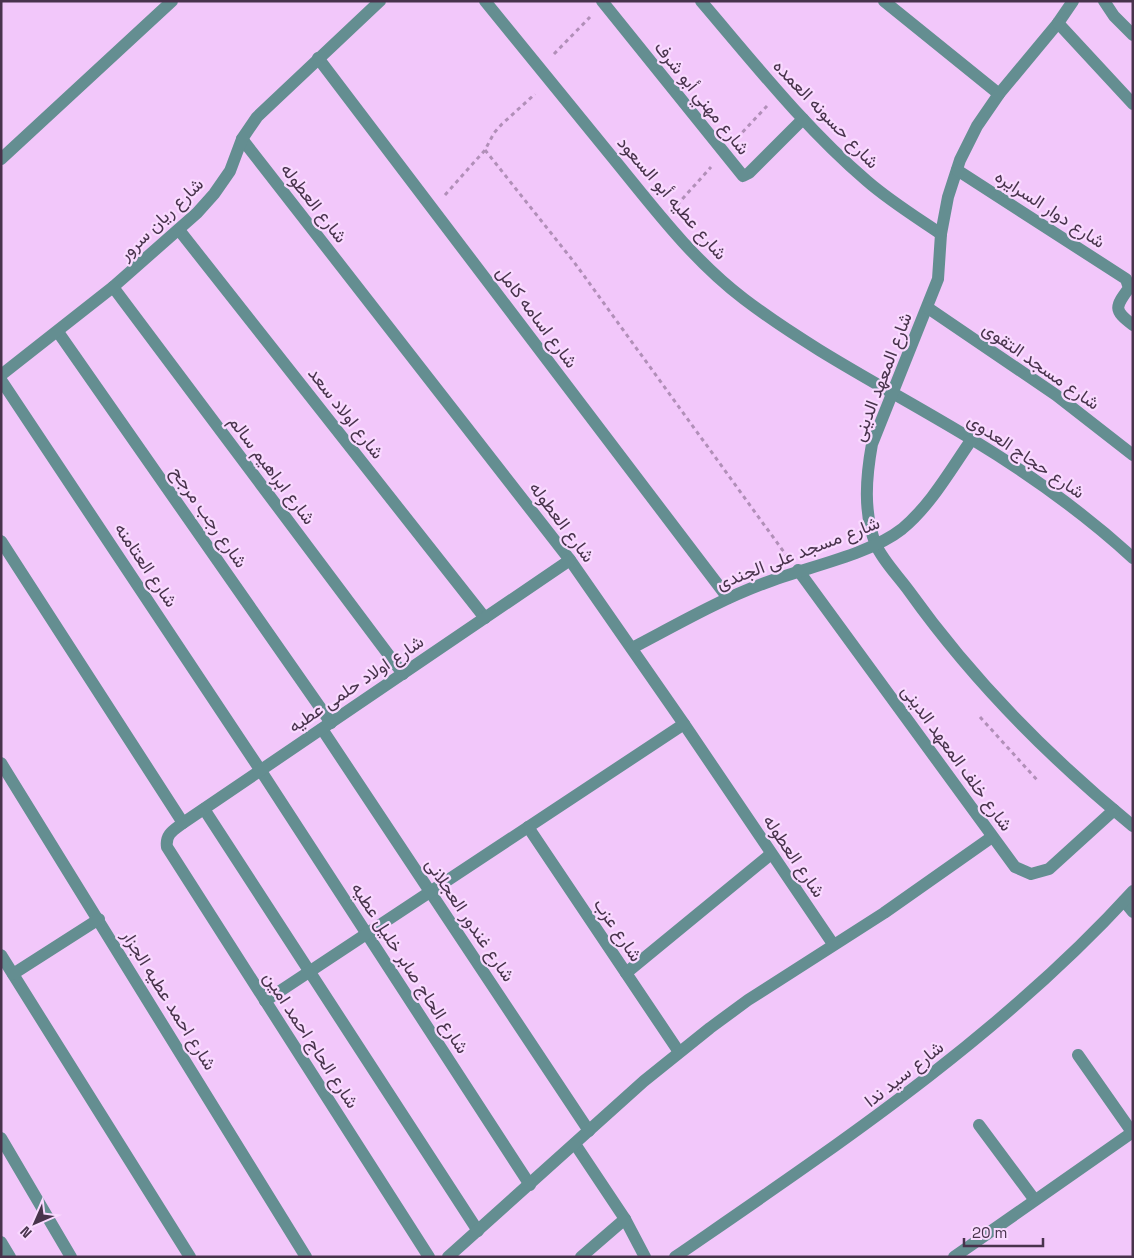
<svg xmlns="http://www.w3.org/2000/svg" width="1134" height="1258" font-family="'Space Grotesk',Vazirmatn,sans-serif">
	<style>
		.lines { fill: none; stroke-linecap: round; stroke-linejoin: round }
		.path { stroke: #b18fb8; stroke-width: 3; stroke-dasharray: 4 4; stroke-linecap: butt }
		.minor { stroke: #648e91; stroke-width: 12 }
		.labels { text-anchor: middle; stroke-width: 4.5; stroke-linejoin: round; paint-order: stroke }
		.street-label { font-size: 18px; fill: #48334c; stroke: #f9d9ff }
	</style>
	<rect width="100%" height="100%" fill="#f2c7fa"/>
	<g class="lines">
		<g class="path">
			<polyline points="554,54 590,17"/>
			<polyline points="737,138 767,106"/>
			<polyline points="485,150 574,262 786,555"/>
			<polyline points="445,195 485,150 494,133 502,124 535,94"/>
			<polyline points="677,205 711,167"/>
			<polyline points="980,717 1038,781"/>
		</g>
		<g class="minor">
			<path d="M485,1C529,55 573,109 617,163C656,211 694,261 744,299C815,353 896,393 973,440C1029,474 1084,513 1133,558"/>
			<polyline points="602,1 743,176 749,173 803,119"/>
			<path d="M701,1C754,63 805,128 867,181C890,201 916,217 941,234"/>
			<polyline points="884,1 999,94"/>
			<path d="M1073,1L1058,23L999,94L977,126L960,160L948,197L941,234L938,279L872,444C866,477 863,513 876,545C883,561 899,577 909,591C971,678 1050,758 1133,826"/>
			<polyline points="1104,1 1114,16 1133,35"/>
			<polyline points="1058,23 1133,104"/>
			<polyline points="318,58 728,598"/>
			<polyline points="242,139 570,560 684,724 833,944"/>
			<polyline points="1,159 172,1"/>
			<path d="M957,170L1126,279L1129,288C1115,307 1113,310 1133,325"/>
			<polyline points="179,230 485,618"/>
			<polyline points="113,287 403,674"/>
			<polyline points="928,308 1056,395 1133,455"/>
			<polyline points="58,332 331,723"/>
			<polyline points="1,375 113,287 197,213 214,194 230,171 242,139 257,117 380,1"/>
			<polyline points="1,380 261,771 530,1185"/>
			<polyline points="1,541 183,823"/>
			<polyline points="798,570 1015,867 1031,874 1049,869 1114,810"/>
			<path d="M632,648C676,625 719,600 765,583C806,567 869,555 902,529C931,505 951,469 972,439"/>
			<polyline points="322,729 589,1131"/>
			<polyline points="1,763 306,1257"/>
			<polyline points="204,809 478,1231"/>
			<polyline points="528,827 679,1052"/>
			<polyline points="1124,901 1133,912"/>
			<polyline points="1,955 190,1257"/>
			<polyline points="626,973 771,854"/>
			<polyline points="13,974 99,919"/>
			<polyline points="265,1001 684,724"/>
			<polyline points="1078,1055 1132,1132"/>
			<polyline points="979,1125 1034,1199"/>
			<polyline points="1,1138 71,1257"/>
			<polyline points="575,1144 625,1219 645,1257"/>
			<polyline points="1,1242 10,1257"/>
			<path d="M429,1257L167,847C165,834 174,830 183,823L570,560"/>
			<polyline points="448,1257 644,1081 710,1028 748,1000 884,913 992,837"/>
			<polyline points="581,1257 625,1219"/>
			<path d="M675,1257C836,1146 1000,1037 1133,891"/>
			<polyline points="954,1257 1133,1132"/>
		</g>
	</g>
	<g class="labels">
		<g class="street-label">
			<text transform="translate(702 98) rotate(51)" y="6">شارع مهني أبو شرف</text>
			<text transform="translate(826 114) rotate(46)" y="6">شارع حسونه العمده</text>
			<text transform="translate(672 198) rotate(49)" y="6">شارع عطيه أبو السعود</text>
			<text transform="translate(314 203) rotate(52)" y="6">شارع العطوله</text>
			<text transform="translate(1050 209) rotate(33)" y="6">شارع دوار السرايره</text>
			<text transform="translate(161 219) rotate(-44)" y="6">شارع ريان سرور</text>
			<text transform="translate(537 317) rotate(53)" y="6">شارع اسامه كامل</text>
			<text transform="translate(1041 366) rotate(35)" y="6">شارع مسجد التقوى</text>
			<text transform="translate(882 377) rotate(-69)" y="6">شارع المعهد الدينى</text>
			<text transform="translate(346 413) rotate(52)" y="6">شارع اولاد سعد</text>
			<text transform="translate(1026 456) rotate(34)" y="6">شارع حجاج العدوى</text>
			<text transform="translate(272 470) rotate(53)" y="6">شارع ابراهيم سالم</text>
			<text transform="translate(209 517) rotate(55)" y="6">شارع رجب مرجح</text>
			<text transform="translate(562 522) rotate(53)" y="6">شارع العطوله</text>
			<text transform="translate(798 553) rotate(-21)" y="6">شارع مسجد على الجندى</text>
			<text transform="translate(146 565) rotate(56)" y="6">شارع العتامنه</text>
			<text transform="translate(356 684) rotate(-34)" y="6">شارع اولاد حلمى عطيه</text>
			<text transform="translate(957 758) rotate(54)" y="6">شارع خلف المعهد الدينى</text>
			<text transform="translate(794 856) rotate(56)" y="6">شارع العطوله</text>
			<text transform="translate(470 920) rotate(56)" y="6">شارع غندور العجلانى</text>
			<text transform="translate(618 930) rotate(56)" y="6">شارع عزب</text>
			<text transform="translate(410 968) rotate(57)" y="6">شارع الحاج صابر خليل عطيه</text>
			<text transform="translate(169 1000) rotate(58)" y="6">شارع احمد عطيه الجزار</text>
			<text transform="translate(311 1040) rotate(57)" y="6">شارع الحاج احمد امين</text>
			<text transform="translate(904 1074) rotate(-38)" y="6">شارع سيد ندا</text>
		</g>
	</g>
	<rect width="1134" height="1258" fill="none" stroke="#48334c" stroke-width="5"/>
	<g transform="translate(35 1223) rotate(225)" stroke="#f9d9ff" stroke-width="4" paint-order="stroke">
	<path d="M0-4L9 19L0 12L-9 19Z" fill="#48334c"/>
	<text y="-8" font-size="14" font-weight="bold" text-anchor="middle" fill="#48334c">N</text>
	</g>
	<path d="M964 1238v8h79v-8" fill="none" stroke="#48334c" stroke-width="2.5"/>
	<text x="972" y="1238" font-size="15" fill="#48334c" stroke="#f9d9ff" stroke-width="4" paint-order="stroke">20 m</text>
</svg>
